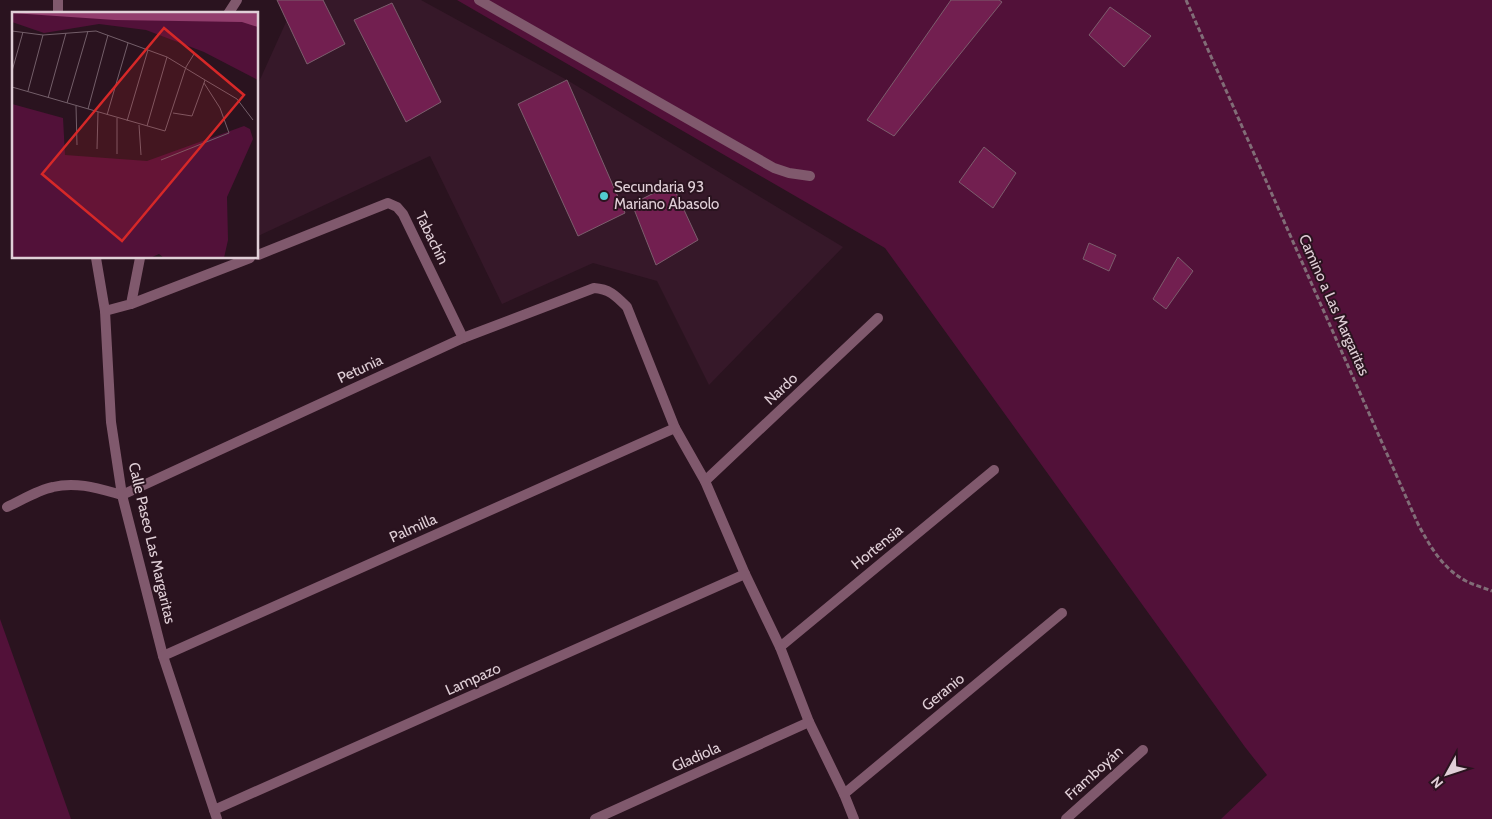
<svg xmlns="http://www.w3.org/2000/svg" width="1492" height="819" font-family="Cabin,sans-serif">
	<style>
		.built { fill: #361829 }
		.green { fill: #521139 }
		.building { fill: #721f50; stroke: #7c5e6d }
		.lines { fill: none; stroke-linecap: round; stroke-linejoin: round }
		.path { stroke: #816d77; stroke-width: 3; stroke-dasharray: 5 2.5; stroke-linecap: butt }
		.service { stroke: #80596d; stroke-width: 10 }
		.minor { stroke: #80596d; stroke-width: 10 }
		.poi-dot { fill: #52ccd0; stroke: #2a131f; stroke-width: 2 }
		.labels { text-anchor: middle; stroke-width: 4; stroke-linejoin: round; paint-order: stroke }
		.poi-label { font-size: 15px; fill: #e0cfd7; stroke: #2a131f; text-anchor: start }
		.street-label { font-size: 15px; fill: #e0cfd7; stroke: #2a131f }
		.inset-road { fill: none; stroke: #735e69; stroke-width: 1 }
		.view { fill: #d62828; fill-opacity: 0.15; stroke: #d62828; stroke-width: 2.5 }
		.inset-edge { fill: none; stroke: #e0cfd7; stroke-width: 2.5 }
	</style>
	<rect width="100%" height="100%" fill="#2a131f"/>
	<polygon class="built" points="296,0 421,0 567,80 843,247 709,385 657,281 593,263 502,304 430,156 258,236 258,84"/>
	<g class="green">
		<polygon points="457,0 1492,0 1492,819 1221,819 1267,775 1245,747 885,248"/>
		<polygon points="0,619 71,819 0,819"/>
	</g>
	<g class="building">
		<polygon points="277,0 323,0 345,44 307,64"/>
		<polygon points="951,0 999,0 1002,2 894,136 867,120"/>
		<polygon points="392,3 441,102 406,122 354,20"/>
		<polygon points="1110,7 1151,36 1124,67 1089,35"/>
		<polygon points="567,80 625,213 578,236 518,104"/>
		<polygon points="984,147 1016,173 993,208 959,182"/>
		<polygon points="672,184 698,240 656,265 632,204"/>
		<polygon points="1089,243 1116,255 1109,271 1083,259"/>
		<polygon points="1178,257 1193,271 1166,309 1153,299"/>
	</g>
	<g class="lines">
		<path class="path" d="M1186,0L1418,524C1430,546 1442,568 1466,581C1474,585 1484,588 1492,591"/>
		<path class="service" d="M7,507C22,500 38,490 53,487C77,481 100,489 122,495"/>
		<g class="minor">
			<polyline points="58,0 58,14"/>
			<polyline points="479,0 774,168 789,173 810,176"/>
			<polyline points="228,14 237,0"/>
			<polyline points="258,255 388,203 397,207 403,214 463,338"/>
			<polyline points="96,258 105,311"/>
			<polyline points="140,258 131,304 105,311 111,422 122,495 163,656 217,819"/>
			<polyline points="131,304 250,258"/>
			<polyline points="705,481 878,318"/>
			<path d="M122,495L463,338L594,288C610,289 616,296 627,307L675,428L705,481L745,574L780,647L809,722L844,794L854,819"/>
			<polyline points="780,647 994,470"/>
			<polyline points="163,656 675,428"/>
			<polyline points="844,794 1062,613"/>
			<polyline points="214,810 745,574"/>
			<polyline points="595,819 809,722"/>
			<polyline points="1066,819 1143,750"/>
		</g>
	</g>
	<circle class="poi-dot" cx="604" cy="196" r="5"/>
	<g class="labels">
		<g class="poi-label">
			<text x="614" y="192">Secundaria 93<tspan x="614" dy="17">Mariano Abasolo</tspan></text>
		</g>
		<g class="street-label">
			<text transform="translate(432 238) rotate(64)" y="5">Tabachín</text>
			<text transform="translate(1334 305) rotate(66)" y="5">Camino a Las Margaritas</text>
			<text transform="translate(360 369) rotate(-25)" y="5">Petunia</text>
			<text transform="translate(781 389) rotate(-43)" y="5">Nardo</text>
			<text transform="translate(413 528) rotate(-24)" y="5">Palmilla</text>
			<text transform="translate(152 543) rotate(77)" y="5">Calle Paseo Las Margaritas</text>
			<text transform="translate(877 547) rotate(-39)" y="5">Hortensia</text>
			<text transform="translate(473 679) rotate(-24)" y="5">Lampazo</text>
			<text transform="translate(943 692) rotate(-39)" y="5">Geranio</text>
			<text transform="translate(696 757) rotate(-24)" y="5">Gladiola</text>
			<text transform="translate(1094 773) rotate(-42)" y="5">Framboyán</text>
		</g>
	</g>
	<g transform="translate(12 12)">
		<rect width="246" height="246" fill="#2a131f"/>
		<path d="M0,1H246V68L192,40L134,18L87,12L32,21L0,10ZM0,92L51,106L53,143L135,149L232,114L238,117L241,127L215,185L216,228L212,246H152L147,242L138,246H0Z" fill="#521139"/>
		<path d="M0,1H246V15L230,10L103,8Z" fill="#923d6d"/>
		<path class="inset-road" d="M0,19L31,23L84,19L155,45L193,68L192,71L208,96L217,121L149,148M0,59L11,20M193,68L225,87L241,108M0,75L153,119L174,55L182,42M16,79L31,23M36,86L54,21M55,91L76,19M64,94L65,133M76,97L96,23M161,101L180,104L192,71M95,103L116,31M115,109L136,38M127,113L129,143M135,114L155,45M85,137L86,100M105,142V106"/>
		<path class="view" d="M152,16L232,83L110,229L30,162Z"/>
		<rect width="246" height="246" class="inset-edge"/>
	</g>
	<g transform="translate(1447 774) rotate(230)" stroke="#2a131f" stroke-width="4" paint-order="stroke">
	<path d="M0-4L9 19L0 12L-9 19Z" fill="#e0cfd7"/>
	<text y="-8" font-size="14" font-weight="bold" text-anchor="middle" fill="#e0cfd7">N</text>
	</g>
</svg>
